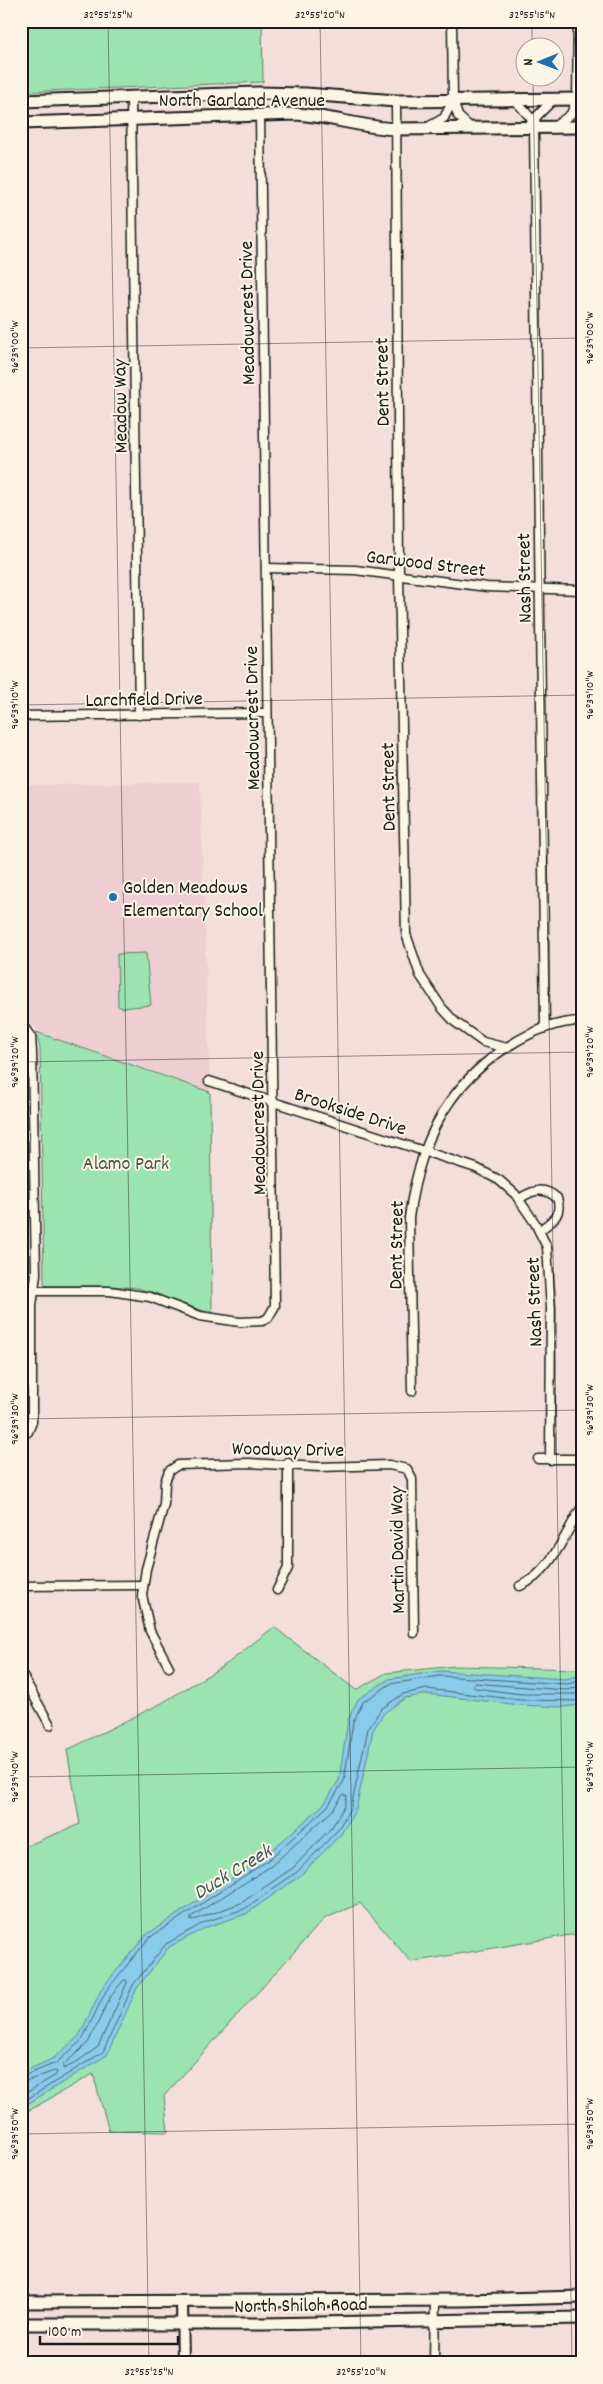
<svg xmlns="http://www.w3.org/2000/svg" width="603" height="2384" font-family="Dekko,sans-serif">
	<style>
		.built { fill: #edced2 }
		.green { fill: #9be3b1; stroke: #5c8066 }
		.water { fill: #89cbea; stroke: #5d8598 }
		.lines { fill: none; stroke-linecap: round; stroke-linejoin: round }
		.shore { stroke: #48626e; stroke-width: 1 }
		.minor-casing { stroke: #1c1c1c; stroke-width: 11 }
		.tertiary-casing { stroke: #1c1c1c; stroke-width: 14 }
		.secondary-casing { stroke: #1c1c1c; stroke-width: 15 }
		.minor { stroke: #fcf5e5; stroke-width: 8 }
		.tertiary { stroke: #fcf5e5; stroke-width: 10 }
		.secondary { stroke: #fcf5e5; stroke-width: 11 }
		.ticks { fill: none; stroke: #1c1c1c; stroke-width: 1; stroke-opacity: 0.45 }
		.poi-dot { fill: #1f6fb2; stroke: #fcf5e5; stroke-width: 2 }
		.labels { text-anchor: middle; stroke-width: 4; stroke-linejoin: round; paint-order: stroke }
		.street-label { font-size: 20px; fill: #1c1c1c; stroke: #fcf5e5 }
		.poi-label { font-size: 20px; fill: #1c1c1c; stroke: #fcf5e5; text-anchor: start }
		.park-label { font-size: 20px; fill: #425849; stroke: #fcf5e5 }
		.water-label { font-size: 21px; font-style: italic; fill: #425964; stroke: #fcf5e5 }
		.neatline { fill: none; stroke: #1c1c1c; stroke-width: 2 }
		.ticks-label { font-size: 12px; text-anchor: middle; fill: #1c1c1c }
	</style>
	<rect width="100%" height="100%" fill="#f3deda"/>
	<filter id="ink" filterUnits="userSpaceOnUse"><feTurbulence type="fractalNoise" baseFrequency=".02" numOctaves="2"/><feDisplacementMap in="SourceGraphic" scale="10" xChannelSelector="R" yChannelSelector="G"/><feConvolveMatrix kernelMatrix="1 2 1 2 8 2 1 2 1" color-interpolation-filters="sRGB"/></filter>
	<g filter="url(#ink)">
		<polygon class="built" points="200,782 210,1092 38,1032 21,1010 21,785"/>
		<g class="green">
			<polygon points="21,21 262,21 263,82 21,92"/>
			<polygon points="146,953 151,1005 122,1008 118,1006 117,954"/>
			<polygon points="36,1032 210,1092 212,1314 138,1288 111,1286 46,1286 44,1284 40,1048"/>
			<polygon points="274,1627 356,1690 386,1673 456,1666 579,1669 582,1666 582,1933 411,1962 360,1903 324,1919 164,2096 168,2132 109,2131 93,2074 21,2115 21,1848 80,1824 67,1750 162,1703 228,1663"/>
		</g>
		<polygon class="water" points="440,1671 566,1679 582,1675 582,1705 561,1707 520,1705 427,1694 405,1698 384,1713 373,1730 356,1809 341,1834 300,1876 246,1914 207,1927 169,1947 137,1988 107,2055 21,2108 21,2073 54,2058 79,2036 102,1988 146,1935 264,1857 325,1803 339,1780 348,1720 358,1699 389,1679"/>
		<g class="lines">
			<g class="shore">
				<polyline points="582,1687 566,1690 486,1684 475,1683 473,1686 475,1688 521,1694 582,1694"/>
				<polygon points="343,1795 347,1796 345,1805 332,1827 293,1868 241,1903 191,1921 191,1917 271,1866 332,1811"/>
				<polygon points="126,1980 127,1983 98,2047 72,2065 63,2069 63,2065 88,2043 112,1994 123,1981"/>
				<polyline points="21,2077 56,2063 82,2040 106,1991 149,1938 267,1861 328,1806 344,1781 353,1722 363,1702 390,1684 440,1676 566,1684 582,1681"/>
				<polyline points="21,2083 54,2071 57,2072 56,2075 21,2096"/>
				<polyline points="21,2103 103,2052 133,1985 166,1944 205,1922 244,1909 297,1872 337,1831 351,1807 368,1729 381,1709 403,1694 427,1689 521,1700 582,1701"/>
			</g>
			<g class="minor-casing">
				<g id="minor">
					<polyline points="452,21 453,100 458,116 471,128"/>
					<polyline points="131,96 139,715"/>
					<polyline points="514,99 530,117 534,127"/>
					<polyline points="396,101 399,575 406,934 420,975 442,1008 455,1022 483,1042 507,1048"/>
					<polyline points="554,127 571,114 577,99 578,21"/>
					<polyline points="426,128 444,118 453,100"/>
					<polyline points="266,568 355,570 487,587 582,590"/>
					<polyline points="21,716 267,713"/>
					<polyline points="21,1023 31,1037 32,1052 36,1274 32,1306 32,1422 28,1432 21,1435"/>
					<polyline points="545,1028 534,127 536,117 554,99"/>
					<polyline points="209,1081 476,1168 499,1180 515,1194 535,1223 547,1247 551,1308 550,1460"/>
					<path d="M519,1199C533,1190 543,1186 557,1198C563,1215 552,1221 539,1231"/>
					<polyline points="21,1291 110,1291 150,1297 200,1316 240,1322 262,1321 268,1318 275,1306 260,115"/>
					<path d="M412,1391L409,1218C414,1178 427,1133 451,1100C479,1061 532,1022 582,1021"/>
					<polyline points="538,1459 582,1459"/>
					<polyline points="21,1586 143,1585"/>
					<path d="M520,1586C551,1573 564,1535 582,1507"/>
					<polyline points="277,1590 288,1568 288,1463"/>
					<polyline points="169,1667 150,1631 142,1595 146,1569 164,1504 165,1482 169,1471 178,1465 248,1463 319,1467 389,1465 407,1469 412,1479 414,1633"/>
					<polyline points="21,1673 50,1725"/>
					<polyline points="434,2363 435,2300"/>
				</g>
			</g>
			<g class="tertiary-casing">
				<polyline id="tertiary" points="182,2302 183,2363"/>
			</g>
			<g class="secondary-casing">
				<g id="secondary">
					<polyline points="21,101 258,93 306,94 396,101 582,99"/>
					<path d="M21,123L295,114C329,116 361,127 395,129L582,127"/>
					<polyline points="21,2302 463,2300 582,2297"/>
					<polyline points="21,2324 263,2324 582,2318"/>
				</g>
			</g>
			<use href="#minor" class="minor"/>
			<use href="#tertiary" class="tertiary"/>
			<use href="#secondary" class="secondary"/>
		</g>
	</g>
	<path class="ticks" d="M108,21L149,2363M320,21L361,2363M532,21V48M533,78L572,2363M21,348L582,338M21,705L582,695M21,1062L582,1052M21,1419L582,1410M21,1777L582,1767M21,2134L582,2124"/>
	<circle class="poi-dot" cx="113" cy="897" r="5"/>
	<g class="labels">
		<g class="street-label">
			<text x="242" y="106">North Garland Avenue</text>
			<text transform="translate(246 313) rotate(-91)" y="7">Meadowcrest Drive</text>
			<text transform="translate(381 382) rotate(-91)" y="7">Dent Street</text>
			<text transform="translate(119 406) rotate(-91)" y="7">Meadow Way</text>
			<text transform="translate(426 562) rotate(7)" y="7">Garwood Street</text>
			<text transform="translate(523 578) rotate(-91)" y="7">Nash Street</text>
			<text transform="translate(144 698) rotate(-1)" y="7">Larchfield Drive</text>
			<text transform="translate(251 718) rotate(-91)" y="7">Meadowcrest Drive</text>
			<text transform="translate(387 787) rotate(-91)" y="7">Dent Street</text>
			<text transform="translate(351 1110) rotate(18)" y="7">Brookside Drive</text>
			<text transform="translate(257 1123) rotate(-91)" y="7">Meadowcrest Drive</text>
			<text transform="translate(395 1245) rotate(-89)" y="7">Dent Street</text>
			<text transform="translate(533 1302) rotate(-92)" y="7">Nash Street</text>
			<text transform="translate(288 1448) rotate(1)" y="7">Woodway Drive</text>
			<text transform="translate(396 1550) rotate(-91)" y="7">Martin David Way</text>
			<text transform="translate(301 2304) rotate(-1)" y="7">North Shiloh Road</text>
		</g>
		<g class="poi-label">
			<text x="123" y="893">Golden Meadows<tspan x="123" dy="23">Elementary School</tspan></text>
		</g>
		<g class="park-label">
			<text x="126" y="1169">Alamo Park</text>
		</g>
		<g class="water-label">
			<text transform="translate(232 1871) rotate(-31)" y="7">Duck Creek</text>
		</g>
	</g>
	<rect width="603" height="2384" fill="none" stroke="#fcf5e5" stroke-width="55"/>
	<g transform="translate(540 62) rotate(269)"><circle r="24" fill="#fcf5e5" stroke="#a29e95"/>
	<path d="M0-4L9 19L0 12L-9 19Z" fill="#1f6fb2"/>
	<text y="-8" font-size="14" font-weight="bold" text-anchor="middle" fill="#1c1c1c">N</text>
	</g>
	<path d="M40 2336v8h138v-8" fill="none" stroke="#1c1c1c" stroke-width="2.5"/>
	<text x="48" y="2336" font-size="15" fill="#1c1c1c" stroke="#fcf5e5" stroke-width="4" paint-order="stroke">100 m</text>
	<rect x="28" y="28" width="548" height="2328" class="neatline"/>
	<g class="ticks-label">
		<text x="108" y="18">32°55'25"N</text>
		<text x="320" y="18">32°55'20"N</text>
		<text x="532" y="18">32°55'15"N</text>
		<text transform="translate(589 338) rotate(-90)" y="4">96°39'00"W</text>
		<text transform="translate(14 347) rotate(-90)" y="4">96°39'00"W</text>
		<text transform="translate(589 695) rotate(-90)" y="4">96°39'10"W</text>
		<text transform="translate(14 705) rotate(-90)" y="4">96°39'10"W</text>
		<text transform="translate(589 1052) rotate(-90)" y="4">96°39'20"W</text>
		<text transform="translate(14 1062) rotate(-90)" y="4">96°39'20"W</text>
		<text transform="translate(589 1410) rotate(-90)" y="4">96°39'30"W</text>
		<text transform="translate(14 1419) rotate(-90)" y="4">96°39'30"W</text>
		<text transform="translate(589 1767) rotate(-90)" y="4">96°39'40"W</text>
		<text transform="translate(14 1777) rotate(-90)" y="4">96°39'40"W</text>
		<text transform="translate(589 2124) rotate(-90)" y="4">96°39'50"W</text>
		<text transform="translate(14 2134) rotate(-90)" y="4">96°39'50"W</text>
		<text x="149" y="2375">32°55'25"N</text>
		<text x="361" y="2375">32°55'20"N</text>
	</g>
</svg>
